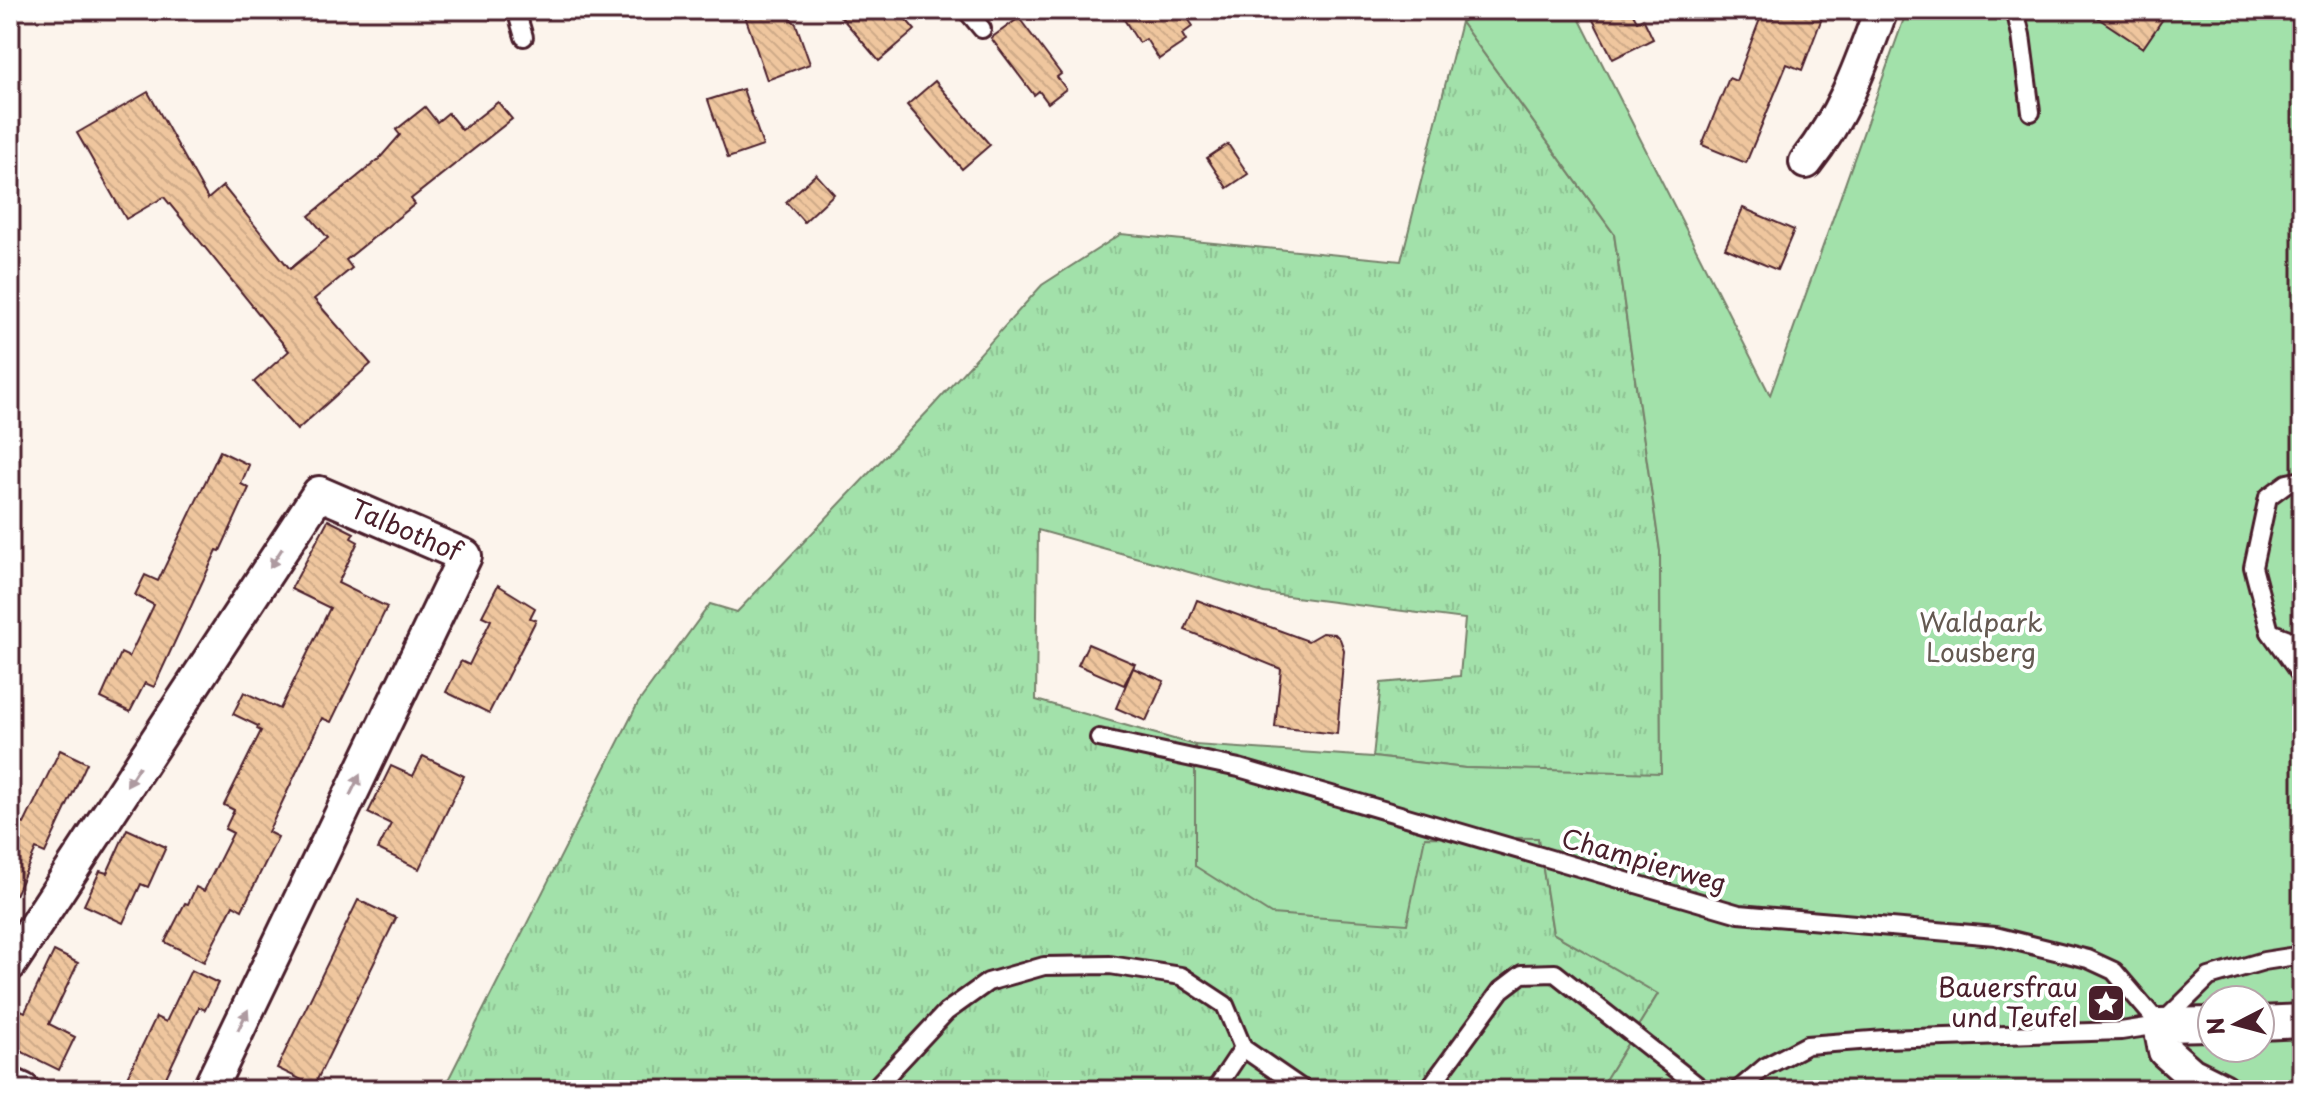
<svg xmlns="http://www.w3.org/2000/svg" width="2312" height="1100" font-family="'Playpen Sans',sans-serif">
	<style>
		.grass { fill: url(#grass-tufts); stroke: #76806a; stroke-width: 2 }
		.park { fill: #a2e1aa; stroke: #76806a; stroke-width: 2; fill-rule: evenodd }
		.building { fill: url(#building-back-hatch); stroke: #4a1f2b; stroke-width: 2 }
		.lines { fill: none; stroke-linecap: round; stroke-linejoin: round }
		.lane-casing { stroke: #4a1f2b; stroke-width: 22 }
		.street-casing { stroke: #4a1f2b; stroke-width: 38 }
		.lane { stroke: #fff; stroke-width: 16 }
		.street { stroke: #fff; stroke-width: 32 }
		.oneway { fill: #ae9aa0 }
		.labels { text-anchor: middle; stroke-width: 8; stroke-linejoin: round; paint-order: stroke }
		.street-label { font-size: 26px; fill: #4a1f2b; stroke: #fff }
		.park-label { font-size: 26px; fill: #645951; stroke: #fff }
		.poi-label { font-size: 26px; fill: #4a1f2b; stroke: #fff; text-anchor: end }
	</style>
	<defs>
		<pattern id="grass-tufts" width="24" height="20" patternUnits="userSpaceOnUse" patternTransform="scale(2)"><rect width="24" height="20" fill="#a2e1aa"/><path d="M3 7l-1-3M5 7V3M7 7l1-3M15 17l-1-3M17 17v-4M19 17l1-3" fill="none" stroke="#8dc192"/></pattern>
		<pattern id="building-back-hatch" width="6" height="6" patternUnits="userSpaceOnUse" patternTransform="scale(2)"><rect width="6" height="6" fill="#efc69e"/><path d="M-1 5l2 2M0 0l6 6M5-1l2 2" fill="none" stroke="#ceaa88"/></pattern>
	</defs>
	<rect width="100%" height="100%" fill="#fcf4ec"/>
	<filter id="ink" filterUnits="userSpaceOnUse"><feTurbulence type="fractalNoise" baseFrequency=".0125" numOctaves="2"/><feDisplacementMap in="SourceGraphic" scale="16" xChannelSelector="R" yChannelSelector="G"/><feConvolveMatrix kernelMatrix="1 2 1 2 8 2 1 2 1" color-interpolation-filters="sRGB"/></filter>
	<g filter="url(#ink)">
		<polygon class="grass" points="1461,22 1614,234 1660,551 1661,774 1465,768 1373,757 1381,683 1460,676 1465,619 1264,593 1038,530 1036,700 1195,745 1195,866 1424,837 1538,837 1553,933 1658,994 1599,1090 443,1090 638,703 710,604 737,612 931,408 1042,285 1121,234 1401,261"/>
		<path class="park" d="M1483,10H1575L1770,395L1907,10H2302V1090H1599L1658,994L1553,933L1538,838L1425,837L1407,924L1271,914L1195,866V745L1373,757L1465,768L1661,773L1660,551L1614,234L1461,22ZM2212,1000H2260V1048H2212Z"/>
		<g class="building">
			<polygon points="743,10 783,10 796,24 810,64 767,80"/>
			<polygon points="835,10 898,10 915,30 879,61"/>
			<polygon points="1118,10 1182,10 1193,26 1182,34 1186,41 1159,59 1146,39 1139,43"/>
			<polygon points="1588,10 1631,10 1637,21 1643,18 1653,39 1613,59"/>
			<polygon points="1776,10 1825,10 1802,70 1787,64 1746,163 1702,145 1729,78 1736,81 1762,14 1773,18"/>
			<polygon points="2086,10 2169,10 2143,48"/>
			<polygon points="1019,18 1061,74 1057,77 1066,89 1048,103 1039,91 1034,95 991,38"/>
			<polygon points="935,81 990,145 962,169 907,105"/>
			<polygon points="743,89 763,146 728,158 708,100"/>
			<polygon points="148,92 208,199 223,186 290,269 328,238 309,216 379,159 400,135 396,130 425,107 437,122 448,113 462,130 498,102 512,119 411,199 415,204 346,260 352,268 314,299 371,364 297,430 254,382 289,351 164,197 126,219 77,133"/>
			<polygon points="1228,144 1248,174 1227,188 1207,158"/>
			<polygon points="816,174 834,194 804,222 786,202"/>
			<polygon points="1743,208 1794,230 1777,270 1725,248"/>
			<polygon points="220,451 249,465 241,484 249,488 220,551 217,550 154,687 145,683 130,712 101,698 121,653 129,657 154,605 135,595 145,575 158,581"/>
			<polygon points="328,520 354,533 351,538 358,542 338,583 387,607 331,722 322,718 297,771 268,832 278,837 242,910 233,905 204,962 165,942 185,903 188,904 196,887 204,891 233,833 225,829 234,810 224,805 261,731 257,729 258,726 233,714 244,692 280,709 330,608 291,589"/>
			<polygon points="498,585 535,608 530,618 536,620 489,713 446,692 461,661 469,665 491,620 482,616"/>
			<polygon points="1197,600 1308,641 1322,633 1335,634 1340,639 1344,650 1337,734 1275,727 1281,669 1185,630"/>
			<polygon points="1088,644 1135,664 1124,685 1078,665"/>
			<polygon points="1133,668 1164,681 1146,721 1116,708"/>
			<polygon points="60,750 87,763 45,853 36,849 10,906 10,817 24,824"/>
			<polygon points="423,756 464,776 419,869 378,849 391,824 368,813 391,766 413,776"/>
			<polygon points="127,829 166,847 148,887 141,884 123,923 84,905 100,871 107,873"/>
			<polygon points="358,900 396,918 314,1086 277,1068"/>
			<polygon points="54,951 78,963 49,1024 75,1037 59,1070 10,1046 10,1034 21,1010 25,1012"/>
			<polygon points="191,970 218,983 205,1010 199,1007 160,1090 149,1090 126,1079 156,1017 166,1022"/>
		</g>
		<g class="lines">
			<g class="lane-casing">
				<g id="lane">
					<polyline points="516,10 524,37"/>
					<polyline points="966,10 982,29"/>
					<polyline points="2015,10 2021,35 2031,112"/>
					<polyline points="2302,480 2287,483 2268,497 2253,567 2270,632 2302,677"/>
					<polyline points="2270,632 2302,644"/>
					<polyline points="1099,738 1239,768 1739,914 1995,936 2088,959 2114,971 2160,1025"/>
					<polyline points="2161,1024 2209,977 2264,961 2302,955"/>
					<polyline points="873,1090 946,1012 988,982 1044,966 1110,965 1181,976 1225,1005 1243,1048 1304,1090"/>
					<polyline points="1215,1090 1243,1048"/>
					<polyline points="1428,1090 1501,990 1522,974 1555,973 1703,1090"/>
					<polyline points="1738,1090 1765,1067 1807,1045 1885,1039 2121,1031 2160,1025"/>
				</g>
			</g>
			<g class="street-casing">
				<g id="street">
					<path d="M1806,162C1844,114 1860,67 1881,10"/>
					<path id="s1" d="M10,964L319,493L465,556L209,1090"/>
					<polyline points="2260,1023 2302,1021"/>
					<polyline points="2212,1024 2160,1025 2165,1051 2191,1074 2223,1090"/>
					<polyline points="10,1084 23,1090"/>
				</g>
			</g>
			<use href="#lane" class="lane"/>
			<use href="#street" class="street"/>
		</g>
		<defs><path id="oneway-solid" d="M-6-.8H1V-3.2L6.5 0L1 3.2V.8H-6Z" transform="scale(2)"/></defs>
		<g class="oneway">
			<use href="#oneway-solid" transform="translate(276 558) rotate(123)"/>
			<use href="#oneway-solid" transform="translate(133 776) rotate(123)"/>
			<use href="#oneway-solid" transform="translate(355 785) rotate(-64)"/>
			<use href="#oneway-solid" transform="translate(243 1020) rotate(-64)"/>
		</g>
	</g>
	<defs>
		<g id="sight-square" transform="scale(2)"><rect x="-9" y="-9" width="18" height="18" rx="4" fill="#4a1f2b" stroke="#fff"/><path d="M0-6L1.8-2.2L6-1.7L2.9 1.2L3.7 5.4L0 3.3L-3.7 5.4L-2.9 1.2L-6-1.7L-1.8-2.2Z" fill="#fff"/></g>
	</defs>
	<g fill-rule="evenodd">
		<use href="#sight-square" x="2106" y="1003"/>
	</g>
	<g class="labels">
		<g class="street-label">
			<text dy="9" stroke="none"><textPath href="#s1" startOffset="658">Talbothof</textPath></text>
			<text transform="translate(1644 861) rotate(16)" y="9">Champierweg</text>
		</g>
		<g class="park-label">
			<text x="1981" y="632">Waldpark<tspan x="1981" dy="30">Lousberg</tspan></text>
		</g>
		<g class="poi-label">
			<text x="2078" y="997">Bauersfrau<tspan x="2078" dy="30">und Teufel</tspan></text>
		</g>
	</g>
	<rect width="2312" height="1100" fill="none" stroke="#fff" stroke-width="40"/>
	<rect x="20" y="20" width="2272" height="1060" fill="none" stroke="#4a1f2b" stroke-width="3" filter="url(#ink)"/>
	<g transform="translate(2236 1024) rotate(264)"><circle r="38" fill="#ffffff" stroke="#b7a5aa" stroke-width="2"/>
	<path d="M0-6L14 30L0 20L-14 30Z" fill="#4a1f2b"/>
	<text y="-12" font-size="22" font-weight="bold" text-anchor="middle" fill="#4a1f2b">N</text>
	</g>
</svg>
